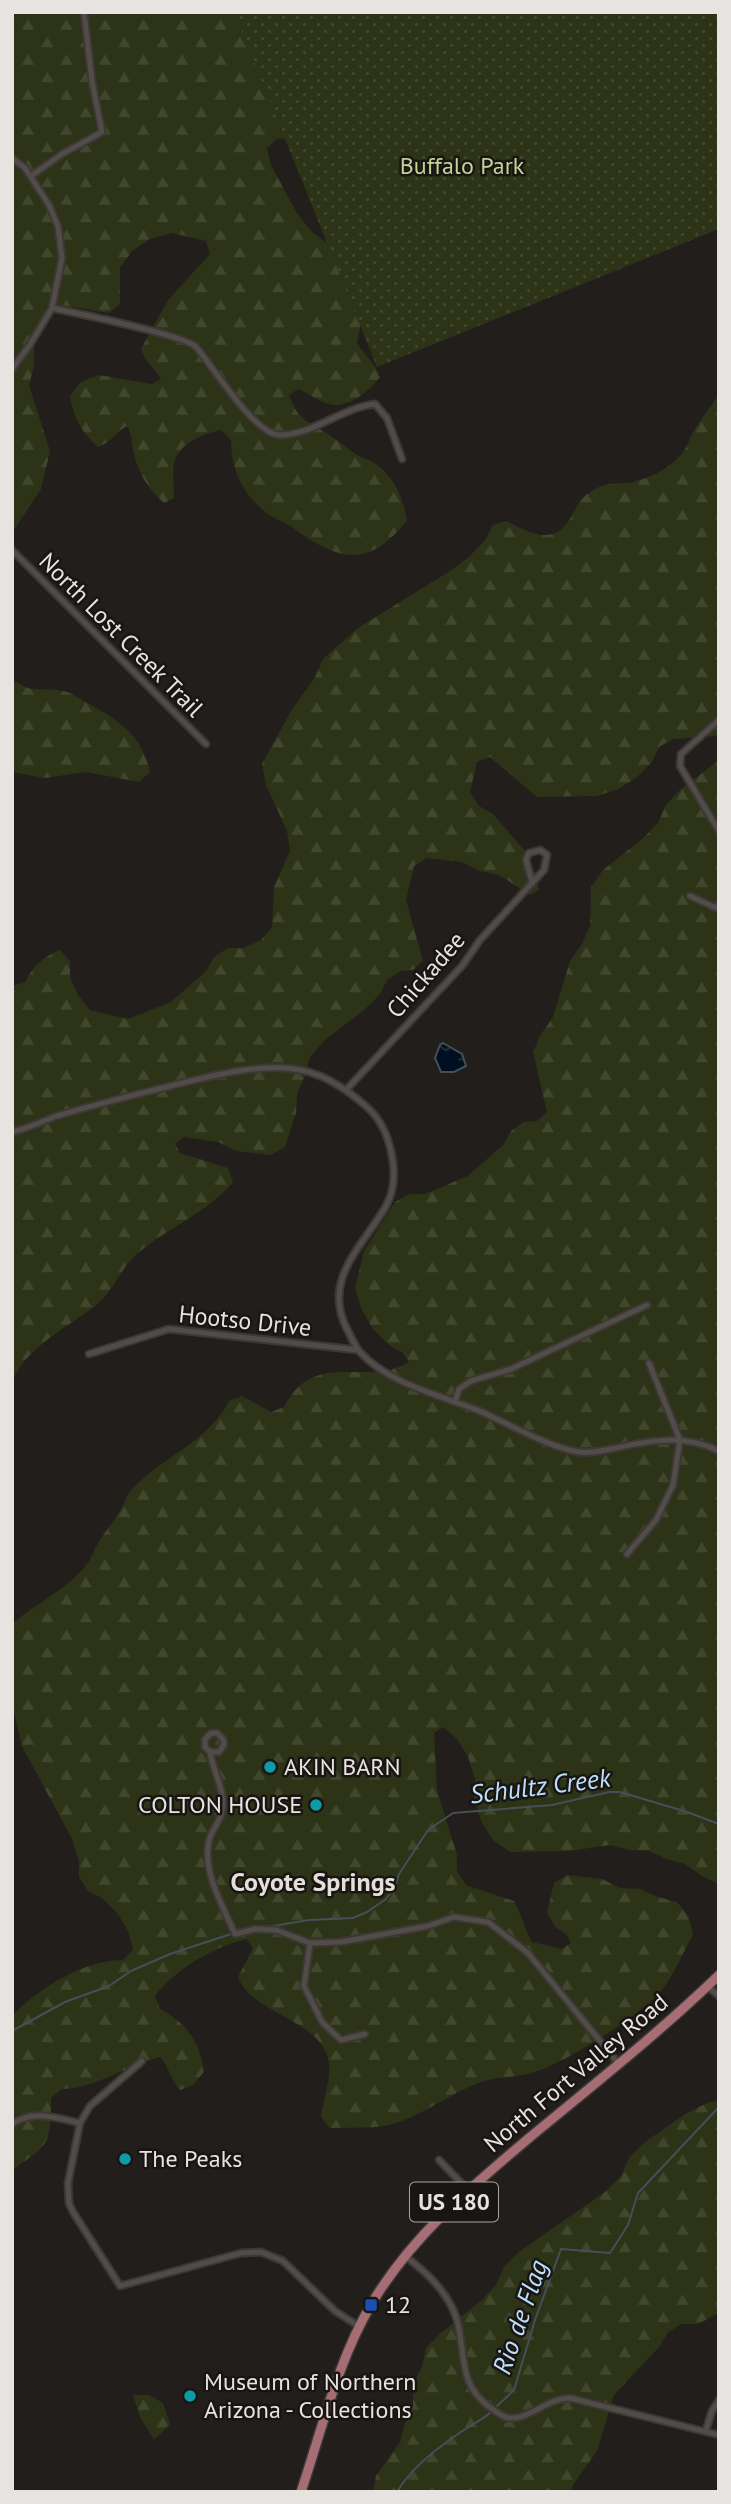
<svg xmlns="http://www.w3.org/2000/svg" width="731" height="2504" font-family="'PT Sans',sans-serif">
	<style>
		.forest { fill: url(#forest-firs) }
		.park { fill: url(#park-dots) }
		.water { fill: url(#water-ripples); stroke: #454f5a; stroke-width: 2 }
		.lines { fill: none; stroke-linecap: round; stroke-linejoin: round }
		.stream { stroke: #454f5a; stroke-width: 2 }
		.street-casing { stroke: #3c3836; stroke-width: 9 }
		.primary-casing { stroke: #3c3836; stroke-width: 12 }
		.street { stroke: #514c48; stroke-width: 5 }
		.primary { stroke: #a66d75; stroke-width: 9 }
		.culture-dot { fill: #0f9aa8; stroke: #191512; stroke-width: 2.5 }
		.transit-dot { fill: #1a4fb4; stroke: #191512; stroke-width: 2.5 }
		.labels { text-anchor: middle; stroke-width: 5; stroke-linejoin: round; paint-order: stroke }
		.shield { fill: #191512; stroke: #a8a5a3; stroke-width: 2 }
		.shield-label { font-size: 23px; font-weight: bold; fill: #e6e3e1 }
		.park-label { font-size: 24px; fill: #c3d392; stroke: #191512 }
		.street-label { font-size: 24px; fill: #e6e3e1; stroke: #191512 }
		.poi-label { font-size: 24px; fill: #e6e3e1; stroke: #191512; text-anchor: start }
		.water-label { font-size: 26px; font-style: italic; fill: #bde1fc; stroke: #191512 }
		.neighbourhood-label { font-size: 26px; font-weight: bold; fill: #e5dfda; stroke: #191512 }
	</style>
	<defs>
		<pattern id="forest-firs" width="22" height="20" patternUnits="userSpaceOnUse" patternTransform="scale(1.75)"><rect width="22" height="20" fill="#2c3317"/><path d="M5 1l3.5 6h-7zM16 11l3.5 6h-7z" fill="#40472d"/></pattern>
		<pattern id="park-dots" width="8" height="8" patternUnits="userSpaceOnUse" patternTransform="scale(1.75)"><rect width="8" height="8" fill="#2c3317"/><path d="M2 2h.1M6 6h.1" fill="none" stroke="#40472d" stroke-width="1.8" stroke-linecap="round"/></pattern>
		<pattern id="water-ripples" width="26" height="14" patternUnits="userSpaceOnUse" patternTransform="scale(1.75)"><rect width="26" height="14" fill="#001020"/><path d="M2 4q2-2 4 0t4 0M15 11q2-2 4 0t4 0" fill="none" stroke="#253340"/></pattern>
	</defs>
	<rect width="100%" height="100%" fill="#221e1b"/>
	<g class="forest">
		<path d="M12,12H426L350,133L277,139L267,148L271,165L296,212L311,231L328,244L364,309L357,343C365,356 375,363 380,377C369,391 349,409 329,404C318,401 308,393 298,389L289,395C298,420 305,419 325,432C336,439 346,448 357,455C363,458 370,460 376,464C395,478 403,498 407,520C395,536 377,554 355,555C333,556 308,539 292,527C283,521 272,518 264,511C242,493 231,468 231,440L221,430C203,434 178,443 174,464C172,474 174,487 174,498L164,503C149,490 139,475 134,454C131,443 133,436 127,426C114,433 113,441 98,447C81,432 74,418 70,396L81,382L99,375L152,384L161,379C154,366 146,364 141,349L168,300L210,254L206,241L172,233L150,239L132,251L120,268V304L109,313L60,305L46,314L34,347V366L29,385L50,451L41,489L12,533Z"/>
		<path d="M719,393V736L673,739L659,747L652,762L636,778L618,789L597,796L537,797L490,757L477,762L470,792L479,806L493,814L524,850L535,873L539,890L530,895L499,875L480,871L462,862L427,858L414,866L406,900L423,961L413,970L401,971L387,980L380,994L364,1010L325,1040L310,1057L305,1076L297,1094L296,1113L285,1147L271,1155L236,1151L218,1142L184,1137L175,1143L180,1153L228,1168L233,1182C207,1213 169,1227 138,1253C120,1268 114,1291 95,1306C65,1329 28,1346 12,1381V986L25,982C34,965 43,957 60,950L70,961V977L78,995L90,1010L128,1019L171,1002L206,971L214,957L228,948H244L261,940L272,927L274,887L290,851L287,831L266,785L262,764L291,711L315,677L323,659L358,628L450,571L470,556L485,540L493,525L506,521C528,532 554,548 571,517C577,505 582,496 595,489C612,480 621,486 636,481C655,476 674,466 685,449C689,443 691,435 695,429C702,417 712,406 719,393Z"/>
		<path d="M12,679C35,696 39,686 63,691C71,692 80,699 87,703C120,721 141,734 150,772L139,782L86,772L45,778L12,772Z"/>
		<path d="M719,760V1884L702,1876L685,1864L667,1859L649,1851L629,1850L610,1845L569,1851L510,1852L493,1840L481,1821L474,1799L475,1779L468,1757L457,1739L443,1727L434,1733L437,1790L457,1855V1871L466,1885L514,1901C522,1915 524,1928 532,1942L562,1949L571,1943L566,1934L556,1928L547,1913L554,1883L568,1875L602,1879L620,1888L640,1889L658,1897L677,1902L689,1917L693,1934C684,1951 676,1970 665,1986C647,2012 569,2060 538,2071C517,2079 496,2075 476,2084C446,2096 420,2117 389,2125C371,2129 349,2127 330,2128L321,2117C323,2104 331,2075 329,2064C324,2019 253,2016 238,1977L253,1948L247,1939C213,1947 177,1968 155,1996L160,2009C187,2024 200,2041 204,2072L193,2085L180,2090C170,2079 170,2068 160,2057C126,2065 98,2088 62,2089L51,2098C51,2144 50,2144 12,2170V2016C39,1988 84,1960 123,1960L133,1950L129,1933L118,1914L102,1898L88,1891L79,1877V1861L72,1839L22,1746L12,1704V1624C36,1603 68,1589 87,1564C92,1558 93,1551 97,1545C104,1532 114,1522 121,1509C125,1503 126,1496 131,1490C161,1458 209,1441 229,1401L242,1396L271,1412L284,1407C314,1348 366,1388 409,1362L403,1353L389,1345L373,1329L362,1310L355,1288L364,1251L395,1202L409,1194H425L468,1176L503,1145L511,1131L524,1122L537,1121L547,1112L533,1052L541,1034L553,1017L570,961L582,944L590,926L591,887L603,870L642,839L658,823L666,805L681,789Z"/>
		<polygon points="719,2101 719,2313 698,2324 682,2324 668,2332 660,2346 614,2395 597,2451 573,2485 571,2492 373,2492 376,2476 400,2442 405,2423 413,2405 413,2385 422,2367 426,2348 442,2332 481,2301 496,2285 504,2267 520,2251 605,2192 621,2176 629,2158 645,2142 687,2113 709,2102"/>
		<polygon points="133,2395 149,2395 163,2403 170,2424 154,2440 140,2417"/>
	</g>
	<polygon class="park" points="234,12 719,12 719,229 377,367"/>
	<polygon class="water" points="443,1043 462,1054 466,1066 454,1072 441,1072 435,1058 440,1045"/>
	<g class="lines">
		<g class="stream">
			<polyline points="267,1927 309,1920 353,1918 367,1912 386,1899 395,1887 399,1874 428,1830 453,1813 552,1805 609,1792 620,1792 687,1812 719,1824"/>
			<polyline points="12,2031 65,2002 109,1986 131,1971 170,1954 234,1933"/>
			<polyline points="495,2408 514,2390 535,2320 561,2249 610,2253 628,2225 638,2193 719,2107"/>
			<path d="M397,2492C410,2469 436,2449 458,2434C469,2426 481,2421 491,2412"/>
		</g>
		<g class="street-casing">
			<g id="street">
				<polyline points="12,158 25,168 49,205 58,226 62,258 52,308 29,346 12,369"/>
				<polyline points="31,176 62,154 102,132 92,81 84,12"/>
				<path d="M52,308C75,313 185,335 196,347C212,365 254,434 279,435C311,436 343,407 375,404L387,418L402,459"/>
				<polyline points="12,550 206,744"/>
				<polyline points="719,720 681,754 680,766 719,831"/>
				<polyline points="690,896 716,908 719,904"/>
				<polyline points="346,1090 462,966 480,940 544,870 547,855 540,850 529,853 526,860 532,882"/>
				<path d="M12,1132C27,1129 42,1121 57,1116C96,1104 135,1095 174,1085C212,1076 255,1064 294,1069C322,1072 348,1090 368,1108C391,1129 402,1177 386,1206C364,1245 321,1279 347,1329C351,1336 354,1345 360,1352C390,1385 441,1395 482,1412C511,1425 548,1447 579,1452C590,1454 605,1450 616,1448C651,1440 685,1434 719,1451"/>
				<polyline points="89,1354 169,1329 358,1350"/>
				<polyline points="455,1402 459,1389 471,1381 511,1369 647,1305"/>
				<polyline points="627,1554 656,1520 673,1485 680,1440 649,1363"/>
				<path d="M210,1752L205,1747V1739L211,1733H217L223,1739L224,1745L219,1752H210C213,1772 226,1791 222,1811C221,1821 211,1830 209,1841C202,1872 223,1906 235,1934L255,1929L276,1930L310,1943L341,1942L428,1926L454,1917L488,1922L528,1953L618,2063"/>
				<polyline points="310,1943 304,1986 322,2022 341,2040 365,2034"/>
				<polyline points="707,1986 719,1996"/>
				<polyline points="142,2061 90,2106 80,2123 68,2183 69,2203 73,2212 120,2286 241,2253 261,2252 283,2261 335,2311 360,2327"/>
				<path d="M12,2124C33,2109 57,2118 80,2123"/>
				<polyline points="439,2160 468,2190"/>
				<path d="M405,2256C426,2272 447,2291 456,2317C467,2352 456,2384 491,2408C497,2412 502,2417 509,2418C529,2420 547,2398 570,2398L719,2435"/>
				<polyline points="706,2430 712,2411 719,2400"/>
			</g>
		</g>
		<g class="primary-casing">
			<path id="primary" d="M301,2492C322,2429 338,2360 372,2303C412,2236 470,2188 529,2138C593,2085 659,2033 719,1975"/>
		</g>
		<use href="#street" class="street"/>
		<use href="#primary" class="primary"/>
	</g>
	<g class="culture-dot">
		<circle cx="270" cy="1767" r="7"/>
		<circle cx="316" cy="1805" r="7"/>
		<circle cx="125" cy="2159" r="7"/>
		<circle cx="190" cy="2396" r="7"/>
	</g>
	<rect class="transit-dot" x="364" y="2298" width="14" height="14" rx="3.5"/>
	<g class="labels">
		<rect class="shield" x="410" y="2182.5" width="88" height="39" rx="5"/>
		<g class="shield-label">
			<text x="454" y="2210">US 180</text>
		</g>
		<g class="park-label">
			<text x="462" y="174">Buffalo Park</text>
		</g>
		<g class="street-label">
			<text transform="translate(121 635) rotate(45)" y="8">North Lost Creek Trail</text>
			<text transform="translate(426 975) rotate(-49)" y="8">Chickadee</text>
			<text transform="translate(245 1321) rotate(6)" y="8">Hootso Drive</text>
			<text transform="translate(576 2073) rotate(-40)" y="8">North Fort Valley Road</text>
		</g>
		<g class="poi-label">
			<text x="284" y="1775">AKIN BARN</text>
			<text x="302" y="1813" text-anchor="end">COLTON HOUSE</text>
			<text x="139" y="2167">The Peaks</text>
			<text x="385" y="2313">12</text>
			<text x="204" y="2390">Museum of Northern<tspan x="204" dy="28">Arizona - Collections</tspan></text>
		</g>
		<g class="water-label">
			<text transform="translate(540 1786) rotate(-7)" y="9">Schultz Creek</text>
			<text transform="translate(520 2317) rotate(-71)" y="9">Rio de Flag</text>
		</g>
		<g class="neighbourhood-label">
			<text x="313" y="1891">Coyote Springs</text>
		</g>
	</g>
	<rect width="731" height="2504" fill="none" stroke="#e6e3e1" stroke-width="28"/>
</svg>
